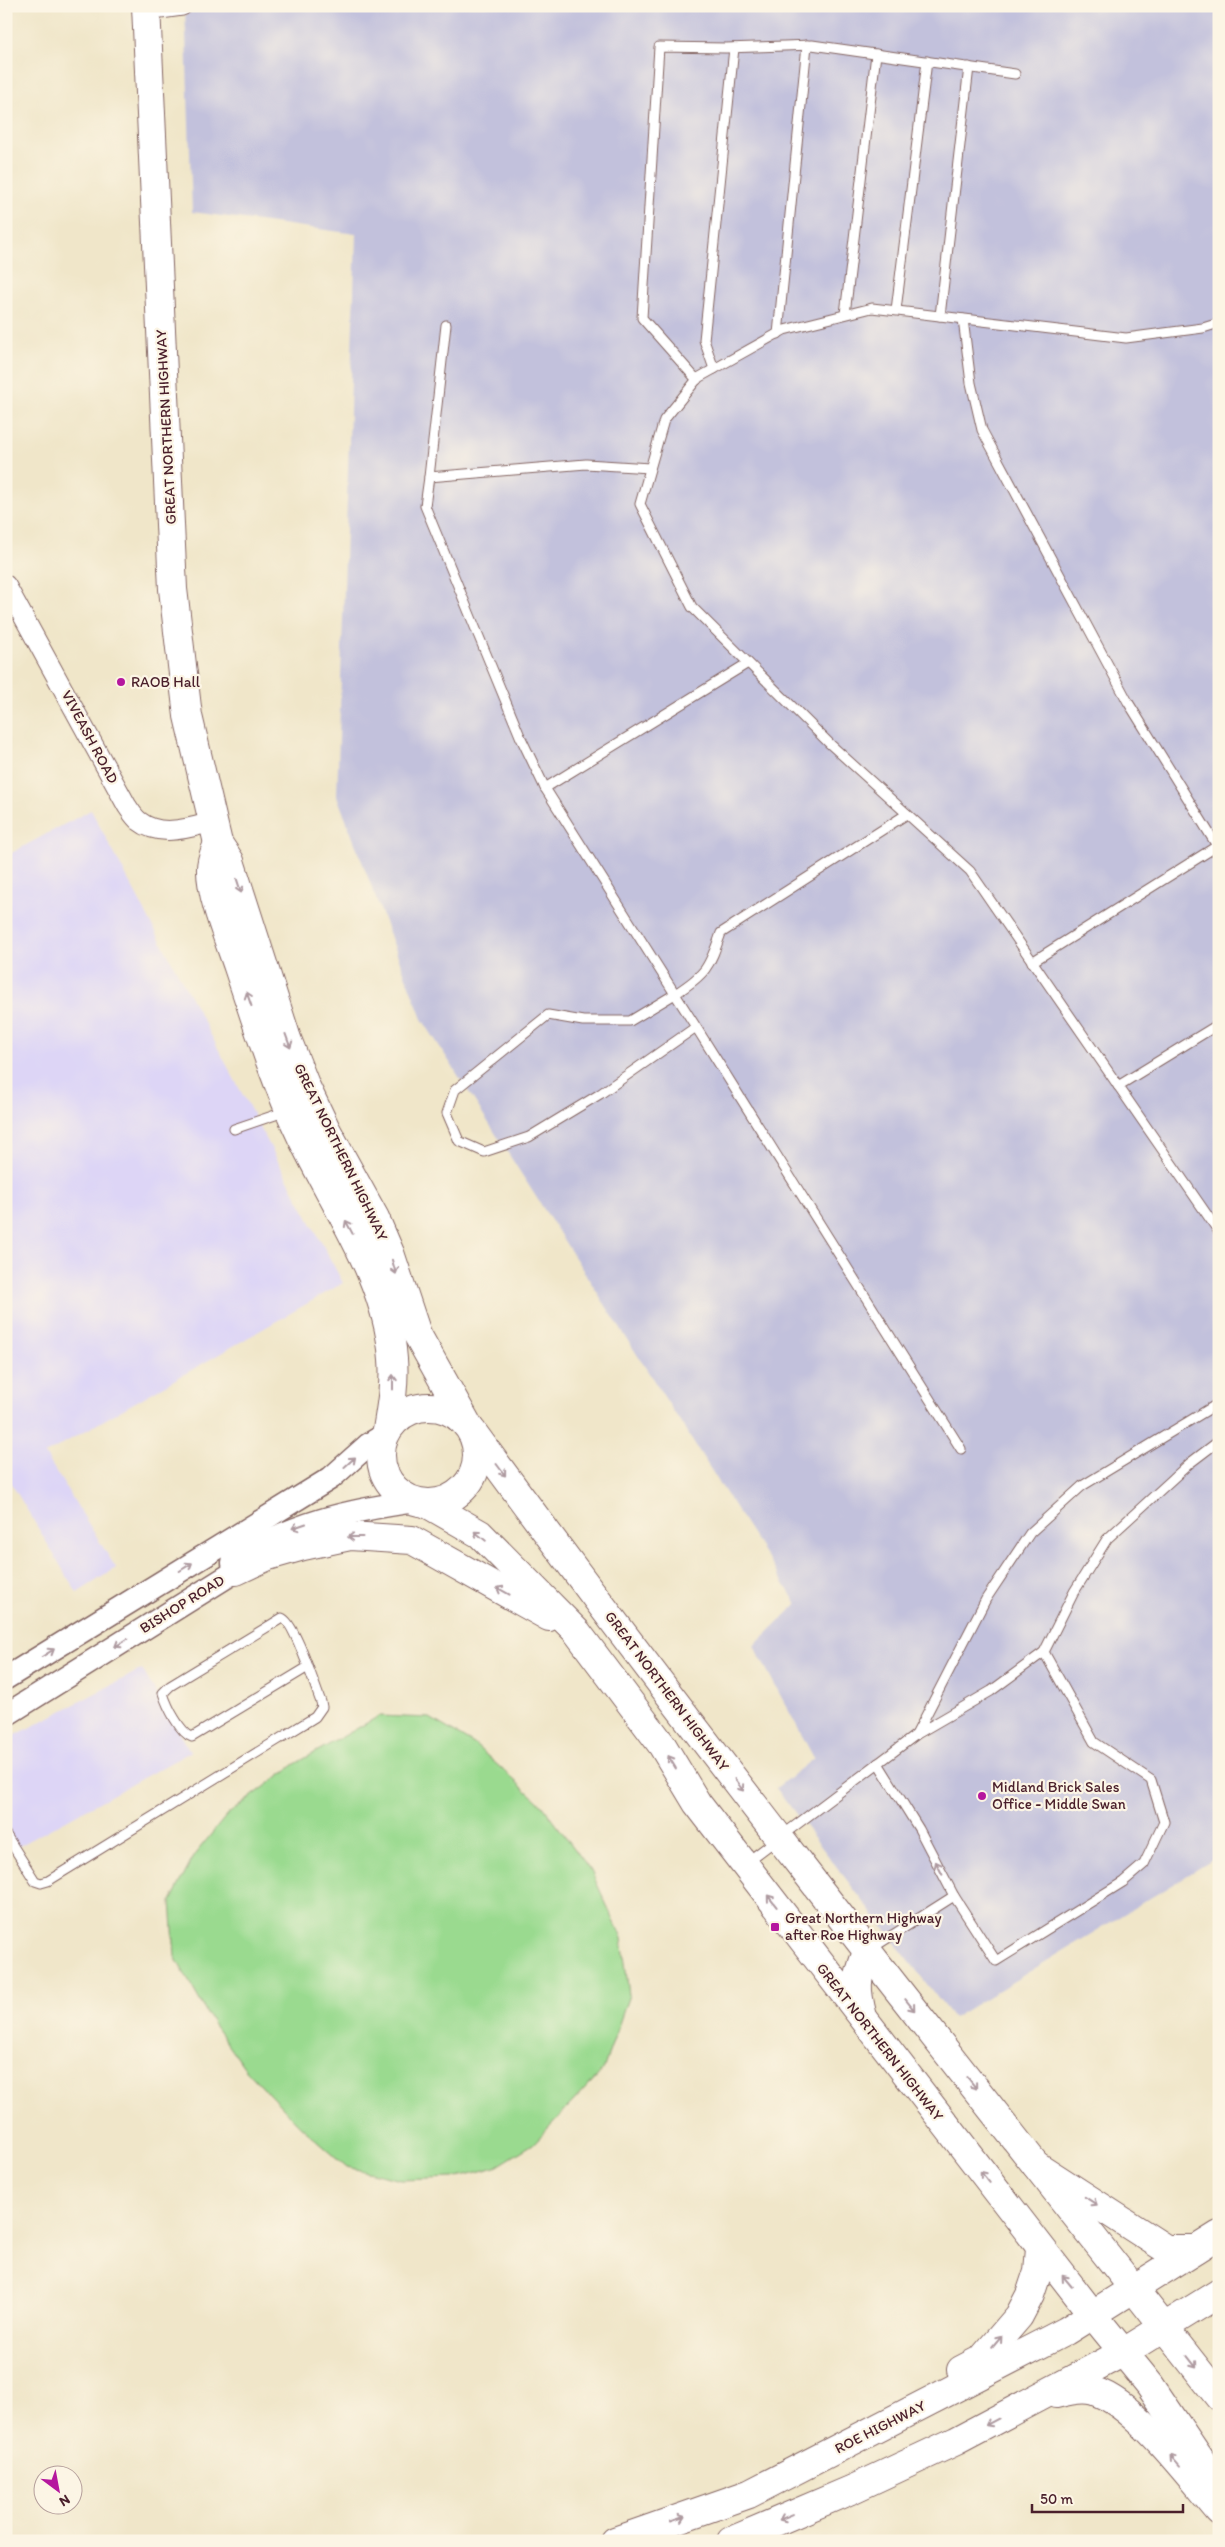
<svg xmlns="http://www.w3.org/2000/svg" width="1225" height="2547" font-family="Itim,sans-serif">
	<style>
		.built { fill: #ddd5f6 }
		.industrial { fill: #c2c1dc }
		.green { fill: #9ada8f; stroke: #727c5d }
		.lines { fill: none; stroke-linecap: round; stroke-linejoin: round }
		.service-casing { stroke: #846562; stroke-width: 11 }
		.minor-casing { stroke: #846562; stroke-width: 21 }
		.tertiary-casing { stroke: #846562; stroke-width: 25 }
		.primary-casing { stroke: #846562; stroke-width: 30 }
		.trunk-casing { stroke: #846562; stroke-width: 30 }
		.service { stroke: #fff; stroke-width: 9 }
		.minor { stroke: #fff; stroke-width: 19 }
		.tertiary { stroke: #fff; stroke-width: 22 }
		.primary { stroke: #fff; stroke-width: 28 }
		.trunk { stroke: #fff; stroke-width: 28 }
		.oneway { stroke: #ae9aa0 }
		.poi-dot { fill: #b5179e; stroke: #fcf5e5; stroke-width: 2 }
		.labels { text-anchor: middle; stroke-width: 4.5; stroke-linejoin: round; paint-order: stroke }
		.street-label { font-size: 15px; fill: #4a1f2b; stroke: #fcf5e5 }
		.poi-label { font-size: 15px; fill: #4a1f2b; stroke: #fcf5e5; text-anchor: start }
	</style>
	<rect width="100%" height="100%" fill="#fcf5e5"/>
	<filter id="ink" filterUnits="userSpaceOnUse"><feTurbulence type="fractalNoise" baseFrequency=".02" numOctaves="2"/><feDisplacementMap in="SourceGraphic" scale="10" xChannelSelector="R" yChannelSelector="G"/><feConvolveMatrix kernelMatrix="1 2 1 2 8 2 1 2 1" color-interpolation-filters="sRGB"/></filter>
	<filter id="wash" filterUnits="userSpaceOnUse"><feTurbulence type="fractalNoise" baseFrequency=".0096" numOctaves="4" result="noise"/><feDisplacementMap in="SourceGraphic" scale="20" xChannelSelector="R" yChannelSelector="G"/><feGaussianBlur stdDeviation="1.12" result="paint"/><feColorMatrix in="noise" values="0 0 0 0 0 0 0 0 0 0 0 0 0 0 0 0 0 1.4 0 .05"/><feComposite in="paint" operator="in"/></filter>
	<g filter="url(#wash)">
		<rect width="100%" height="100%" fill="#f0e6c9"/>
		<g class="built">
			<polygon points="91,810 343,1283 45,1454 116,1568 77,1593 8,1478 6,1479 6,856"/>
			<polygon points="142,1669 190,1752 12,1850 6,1840 6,1740"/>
		</g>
		<polygon class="industrial" points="185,6 1219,6 1219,1856 953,2018 776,1788 814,1758 754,1646 797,1604 422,1019 337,796 356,234 192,212"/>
		<polygon class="green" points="379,1716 430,1718 474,1744 542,1805 591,1871 622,1938 629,1995 603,2070 533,2144 496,2167 454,2178 401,2180 347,2167 299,2125 246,2070 212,2022 175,1957 171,1901 195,1854 227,1815 295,1764"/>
	</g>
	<g filter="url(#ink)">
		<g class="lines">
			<g class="service-casing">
				<g id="service">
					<polyline points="896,310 927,61"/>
					<polyline points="845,314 876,54"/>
					<polyline points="940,316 969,67"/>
					<polyline points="963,319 971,383 982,430 1128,702 1219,849"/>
					<polyline points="1219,323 1203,328 1126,338 872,308 784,330 698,378 664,420 640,504 692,607 830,744 970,871 1219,1232"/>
					<polyline points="446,325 429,477 586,464 650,468"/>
					<polyline points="778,334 807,45"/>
					<polyline points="714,369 704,340 734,48"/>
					<polyline points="697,380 642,318 659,47 726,48 812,45 1015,74"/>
					<polyline points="429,477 425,506 520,736 545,788"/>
					<path d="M748,663L545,788L675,994C706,974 709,968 721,933L907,814"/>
					<polyline points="1032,962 1217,846"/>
					<polyline points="696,1027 600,1094 529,1137 484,1152 459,1141 447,1113 455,1090 548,1015 583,1021 630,1021 675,994 696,1027 961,1449"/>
					<polyline points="1118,1086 1219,1024"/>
					<polyline points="234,1129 287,1111"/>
					<polyline points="917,1733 986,1599 1030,1533 1082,1486 1219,1403"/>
					<path d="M6,1835L35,1881L41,1883L48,1881L315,1717L322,1707L321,1702C315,1687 294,1621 282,1618L170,1686L163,1693C167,1706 180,1733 192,1737L308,1667"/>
					<polyline points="747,1862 917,1734 991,1691 1044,1652 1074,1592 1107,1539 1190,1463 1219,1441"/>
					<polyline points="954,1896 996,1961 1123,1882 1144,1864 1164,1822 1151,1780 1094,1742 1044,1652"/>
					<polyline points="869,1950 954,1896 919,1829 878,1763"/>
				</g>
			</g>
			<g class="minor-casing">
				<g id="minor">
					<polyline points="146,11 182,6"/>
					<path d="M6,585L127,806C130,810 134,817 139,821C160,838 189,828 212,822"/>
				</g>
			</g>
			<g class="tertiary-casing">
				<g id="tertiary">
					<polyline points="6,1678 331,1478 368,1445 386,1434"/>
					<path d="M6,1715L236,1571L233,1563L234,1558C296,1523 345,1511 415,1501"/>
				</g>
			</g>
			<g class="primary-casing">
				<g id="primary">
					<polyline points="146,6 173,589 188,716 218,843 230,861 287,1039 306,1087 326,1129 375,1218 390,1253 417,1334 469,1427"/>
					<path d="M218,843C215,851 211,860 211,868C210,895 229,940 238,967C257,1024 275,1082 301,1136C335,1208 387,1277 393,1359C395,1383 391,1406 387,1430"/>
					<circle cx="429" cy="1455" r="48"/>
					<path d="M472,1431C685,1722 909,2005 1133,2288"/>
					<polyline points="426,1503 480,1534 577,1632 662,1745 697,1803 1093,2315"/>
					<polyline points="236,1571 268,1556 303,1546 350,1536 412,1540 549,1617"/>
					<path d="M863,2017C855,1987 856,1980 867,1952"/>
				</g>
			</g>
			<g class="trunk-casing">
				<g id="trunk">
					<polyline points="1036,2165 1166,2249 1196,2249"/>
					<polyline points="1133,2288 1219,2397"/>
					<polyline points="1093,2315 1150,2385 1219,2487"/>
					<polyline points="961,2370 982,2359 1019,2316 1030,2295 1038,2271 1040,2249"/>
					<path d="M1056,2394C1067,2391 1082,2387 1094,2391C1136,2404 1189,2476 1219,2511"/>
					<polyline points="615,2541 749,2494 1066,2331 1219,2235"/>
					<polyline points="731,2541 853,2489 956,2441 1124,2352 1219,2293"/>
				</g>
			</g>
			<use href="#service" class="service"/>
			<use href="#minor" class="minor"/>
			<use href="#tertiary" class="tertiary"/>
			<use href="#primary" class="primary"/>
			<use href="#trunk" class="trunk"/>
		</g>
		<defs><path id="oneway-shaft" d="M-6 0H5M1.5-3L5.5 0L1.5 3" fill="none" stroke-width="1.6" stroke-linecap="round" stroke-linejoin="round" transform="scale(1.25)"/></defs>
		<g class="oneway">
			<use href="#oneway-shaft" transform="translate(239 886) rotate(72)"/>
			<use href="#oneway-shaft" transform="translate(249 999) rotate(-109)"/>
			<use href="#oneway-shaft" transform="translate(288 1041) rotate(70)"/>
			<use href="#oneway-shaft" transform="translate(349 1227) rotate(-118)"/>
			<use href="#oneway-shaft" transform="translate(394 1267) rotate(74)"/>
			<use href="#oneway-shaft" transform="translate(393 1382) rotate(-90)"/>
			<use href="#oneway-shaft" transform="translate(350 1462) rotate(-42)"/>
			<use href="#oneway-shaft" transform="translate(501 1470) rotate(53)"/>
			<use href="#oneway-shaft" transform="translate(299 1526) rotate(161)"/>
			<use href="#oneway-shaft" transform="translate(480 1536) rotate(-141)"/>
			<use href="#oneway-shaft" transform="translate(355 1537) rotate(180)"/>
			<use href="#oneway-shaft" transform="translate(186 1567) rotate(-32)"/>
			<use href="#oneway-shaft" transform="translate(503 1591) rotate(-151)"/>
			<use href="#oneway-shaft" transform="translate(121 1643) rotate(148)"/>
			<use href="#oneway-shaft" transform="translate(48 1653) rotate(-32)"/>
			<use href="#oneway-shaft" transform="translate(672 1762) rotate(-121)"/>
			<use href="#oneway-shaft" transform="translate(739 1785) rotate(53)"/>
			<use href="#oneway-shaft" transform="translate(939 1868) rotate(-117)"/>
			<use href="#oneway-shaft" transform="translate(772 1901) rotate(-128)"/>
			<use href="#oneway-shaft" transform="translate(910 2005) rotate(51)"/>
			<use href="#oneway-shaft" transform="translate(972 2083) rotate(52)"/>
			<use href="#oneway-shaft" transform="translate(985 2177) rotate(-129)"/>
			<use href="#oneway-shaft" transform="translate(1091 2201) rotate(33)"/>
			<use href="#oneway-shaft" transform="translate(1067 2281) rotate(-130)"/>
			<use href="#oneway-shaft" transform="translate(997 2341) rotate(-50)"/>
			<use href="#oneway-shaft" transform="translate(1192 2362) rotate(52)"/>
			<use href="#oneway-shaft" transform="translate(992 2422) rotate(152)"/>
			<use href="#oneway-shaft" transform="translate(1175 2461) rotate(-131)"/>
			<use href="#oneway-shaft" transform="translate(786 2517) rotate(157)"/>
			<use href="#oneway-shaft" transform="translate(678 2519) rotate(-19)"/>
		</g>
	</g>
	<g class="poi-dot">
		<circle cx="121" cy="682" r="5"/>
		<circle cx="982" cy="1796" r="5"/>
		<rect x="770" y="1922" width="10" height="10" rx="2.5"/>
	</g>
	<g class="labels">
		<g class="street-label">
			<text transform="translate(166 427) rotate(-93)" y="5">GREAT NORTHERN HIGHWAY</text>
			<text transform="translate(90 737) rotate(62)" y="5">VIVEASH ROAD</text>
			<text transform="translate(341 1152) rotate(64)" y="5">GREAT NORTHERN HIGHWAY</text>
			<text transform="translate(182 1604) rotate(-32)" y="5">BISHOP ROAD</text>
			<text transform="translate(667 1691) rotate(53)" y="5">GREAT NORTHERN HIGHWAY</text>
			<text transform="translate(880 2042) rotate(52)" y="5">GREAT NORTHERN HIGHWAY</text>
			<text transform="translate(880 2427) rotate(-27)" y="5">ROE HIGHWAY</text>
		</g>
		<g class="poi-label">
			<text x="131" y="687">RAOB Hall</text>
			<text x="992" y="1792">Midland Brick Sales<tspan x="992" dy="17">Office - Middle Swan</tspan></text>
			<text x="785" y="1923">Great Northern Highway<tspan x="785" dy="17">after Roe Highway</tspan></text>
		</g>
	</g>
	<rect width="1225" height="2547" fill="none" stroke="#fcf5e5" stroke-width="25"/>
	<g transform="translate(58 2490) rotate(148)"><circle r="24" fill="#fcf5e5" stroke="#b59f9b"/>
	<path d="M0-4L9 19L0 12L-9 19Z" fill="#b5179e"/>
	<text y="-8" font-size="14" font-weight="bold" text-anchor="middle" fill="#4a1f2b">N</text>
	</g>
	<path d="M1032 2504v8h151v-8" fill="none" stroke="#4a1f2b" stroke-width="2.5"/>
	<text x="1040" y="2504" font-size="15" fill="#4a1f2b" stroke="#fcf5e5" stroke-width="4" paint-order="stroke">50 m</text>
</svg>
